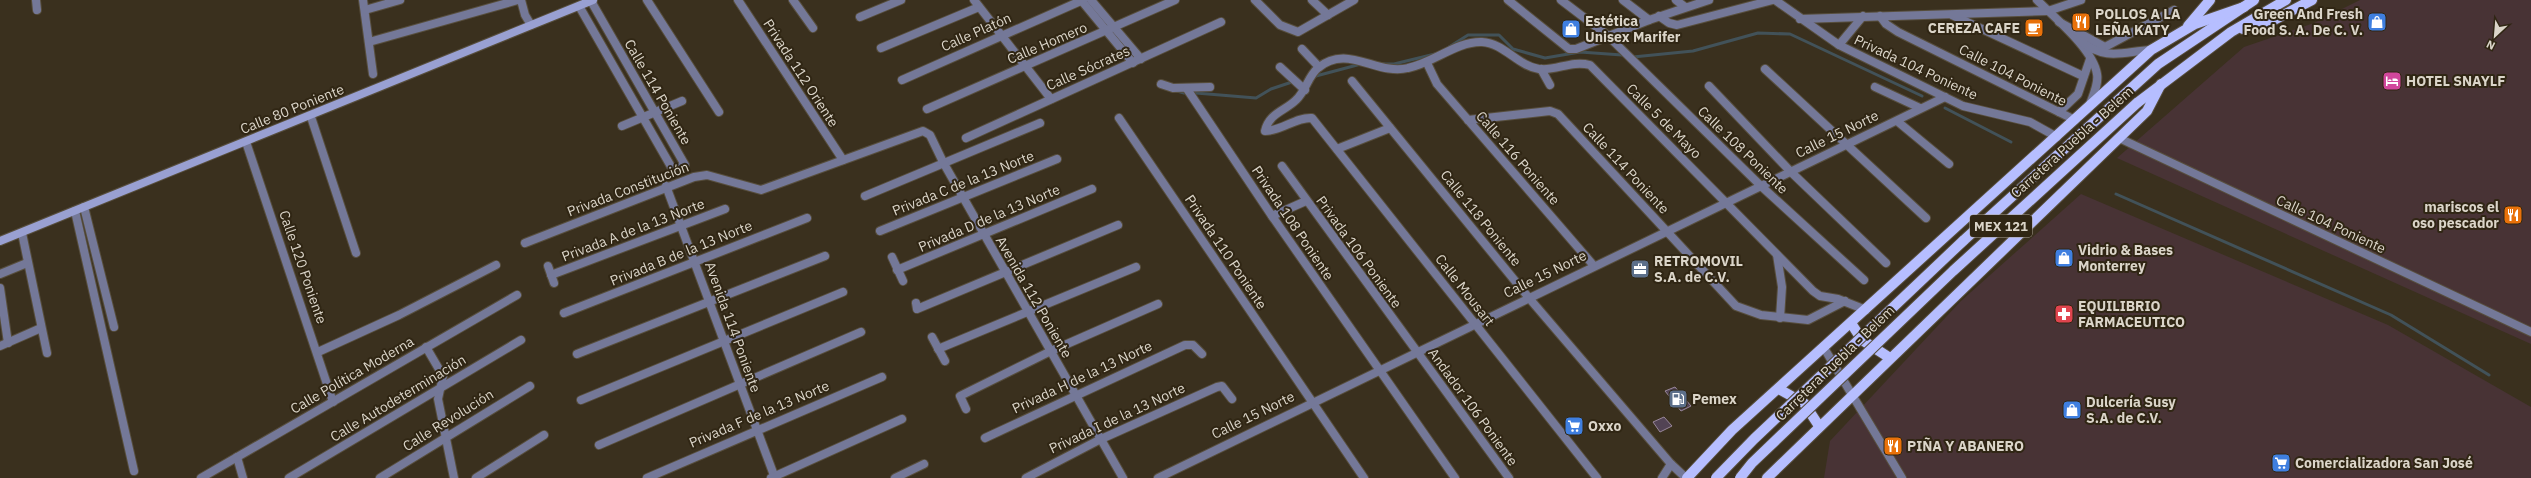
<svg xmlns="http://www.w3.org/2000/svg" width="2531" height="478" font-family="'IBM Plex Sans',sans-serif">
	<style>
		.commercial { fill: #483335 }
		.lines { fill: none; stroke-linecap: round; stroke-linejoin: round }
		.stream { stroke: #425259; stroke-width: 3 }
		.building { fill: #524354; stroke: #99879a }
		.street-casing { stroke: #574e3d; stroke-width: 10 }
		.secondary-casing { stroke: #574e3d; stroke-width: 10 }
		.primary-casing { stroke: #574e3d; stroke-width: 12 }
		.street { stroke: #747898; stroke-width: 8 }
		.secondary { stroke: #99a0d2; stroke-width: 8 }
		.primary { stroke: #b6beff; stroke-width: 10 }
		.primary-bridge-casing { stroke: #574e3d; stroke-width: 12; stroke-linecap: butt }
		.primary-bridge { stroke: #b6beff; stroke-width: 10 }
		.labels { text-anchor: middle; stroke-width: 4; stroke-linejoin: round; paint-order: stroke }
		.shield { fill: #302614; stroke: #a8a093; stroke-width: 1 }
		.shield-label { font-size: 13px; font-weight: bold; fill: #dbd5c9 }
		.poi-label { font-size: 14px; font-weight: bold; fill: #dbd5c9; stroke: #302614; text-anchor: start }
		.street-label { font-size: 14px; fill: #dbd5c9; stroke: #302614 }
	</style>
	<rect width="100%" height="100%" fill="#3a301e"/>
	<g class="commercial">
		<polygon points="2360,0 2531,0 2531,344 2117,158 2244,47 2314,23"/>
		<polygon points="2081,194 2388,325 2531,407 2531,478 1824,478 1830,441 1961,301"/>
	</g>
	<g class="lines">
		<g class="stream">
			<polyline points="1449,47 1468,35 1499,35 1513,49 1545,58 1580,52 1622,55"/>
			<polyline points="1633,57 1693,51 1758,33 1790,34 1922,96"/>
			<polyline points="1382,64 1394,64 1435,54"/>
			<polyline points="1316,76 1361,64"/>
			<polyline points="1177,91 1184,93"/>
			<polyline points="1196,93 1256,98 1271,89 1292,82"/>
			<polyline points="1945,108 2011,142"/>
			<polyline points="2116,194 2391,315 2489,375"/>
		</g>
	</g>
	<g class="building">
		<polygon points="1675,387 1691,406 1681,411 1665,391"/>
		<polygon points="1664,417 1672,426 1660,432 1653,422"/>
	</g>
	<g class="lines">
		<g class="street-casing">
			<g id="street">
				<polyline points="36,0 37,10"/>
				<polyline points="363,0 373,74"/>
				<polyline points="521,0 525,15 531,25"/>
				<polyline points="647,0 719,112"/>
				<polyline points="738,0 843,160"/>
				<polyline points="793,0 813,28"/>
				<polyline points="974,0 1051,99"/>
				<polyline points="1081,0 1133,63"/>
				<polyline points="1091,0 1141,59"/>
				<polyline points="1255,0 1280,25 1298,32 1354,0"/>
				<polyline points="1312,0 1328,15"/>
				<polyline points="1508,0 1569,49 1576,49 1649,20 1709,0"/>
				<polyline points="1561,0 1607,35 1761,186 1864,280"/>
				<polyline points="1623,0 1649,20"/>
				<polyline points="1676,0 1685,7"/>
				<polyline points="1775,0 1839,45 1963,106 2030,122 2057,137"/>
				<path d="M2037,0C2055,18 2093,49 2097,74C2099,85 2092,97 2089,107"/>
				<polyline points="579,6 673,170 685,165 591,1"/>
				<polyline points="365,10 400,0"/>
				<polyline points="1952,15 2083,76"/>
				<polyline points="1659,16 1669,23 1677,25 1773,0"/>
				<polyline points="1880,16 1886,24 1898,32 2075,120"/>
				<polyline points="860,17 901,0"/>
				<polyline points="1800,19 2048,11 2081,0"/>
				<polyline points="2059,22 2105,47 2174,10"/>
				<path d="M2080,41C2107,61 2121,52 2151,50"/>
				<polyline points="369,42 518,0"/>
				<polyline points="1839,45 1863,16"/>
				<polyline points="881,48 979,7"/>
				<polyline points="1302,49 1319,67"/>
				<polyline points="1427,63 1437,84 1594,266"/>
				<polyline points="1280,67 1305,90"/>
				<polyline points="1541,69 1550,85"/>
				<polyline points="1765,69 1926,218"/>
				<polyline points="902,80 1083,0"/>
				<polyline points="1352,81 1529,298 1671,464 1686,478"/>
				<polyline points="1161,84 1173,88 1210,87"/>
				<polyline points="1709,86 1791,172 1886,263"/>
				<polyline points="1875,87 1920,108"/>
				<polyline points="1187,89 1272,216 1455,478"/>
				<polyline points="927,109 1175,0"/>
				<polyline points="2059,112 2078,94 2090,59"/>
				<polyline points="311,117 356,253"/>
				<polyline points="1119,118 1364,478"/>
				<polyline points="1468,120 1550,111 1558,114 1736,306 1761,315 1808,320 1845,301"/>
				<polyline points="1897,121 1949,164"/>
				<polyline points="622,126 682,101"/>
				<polyline points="966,138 1221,22"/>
				<polyline points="2119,138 2531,332"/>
				<polyline points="246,142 333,402"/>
				<polyline points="1337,149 1390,128"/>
				<polyline points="1282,166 1509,478"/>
				<polyline points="666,186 775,478"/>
				<polyline points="865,196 1040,123"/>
				<polyline points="84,207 114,327"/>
				<polyline points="75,211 134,471"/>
				<polyline points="1272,216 1306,201"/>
				<polyline points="880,231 1057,159"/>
				<polyline points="22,233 47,353"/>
				<polyline points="525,243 694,177 707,175 761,190 923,131 930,135 943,162 1123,478"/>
				<polyline points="1777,255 1782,287 1780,318"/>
				<polyline points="892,257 903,281"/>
				<polyline points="548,266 554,283"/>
				<polyline points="897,270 1092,189"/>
				<polyline points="0,274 27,263"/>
				<polyline points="551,275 725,209"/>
				<polyline points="0,288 8,343"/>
				<polyline points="916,303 917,309 1118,225"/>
				<polyline points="564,313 807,218"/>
				<polyline points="932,337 945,361"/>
				<polyline points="0,346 41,328"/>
				<polyline points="426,347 443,376 438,399 454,478"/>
				<polyline points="1824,348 1902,478"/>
				<polyline points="938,349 1136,267"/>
				<polyline points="318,352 399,315 496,265"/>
				<polyline points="577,354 825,256"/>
				<polyline points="581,400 843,292"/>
				<polyline points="966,409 960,396 1051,351 1158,304"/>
				<polyline points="985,438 1185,345 1193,345 1202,354"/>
				<polyline points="599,445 861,332"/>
				<polyline points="237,457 243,478"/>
				<polyline points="201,478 517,295"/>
				<polyline points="289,478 521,340"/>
				<polyline points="380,478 530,386"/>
				<polyline points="476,478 544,435"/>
				<polyline points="647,478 882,377"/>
				<polyline points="771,478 902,419"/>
				<polyline points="895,478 924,464"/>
				<polyline points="1026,478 1099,440 1217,387 1222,386 1232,399"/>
				<polyline points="1158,478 1945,97"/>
				<path d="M1597,478L1312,118C1295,117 1282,131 1265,131C1269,113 1285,111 1296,100C1306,91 1308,76 1318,68C1347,43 1377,76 1408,68C1433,63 1457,41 1482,42C1504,43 1518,66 1539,69C1557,71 1571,60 1590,65L1813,291L1820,296L1838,299L1866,310"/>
				<polyline points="1662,478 1671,464"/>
			</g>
		</g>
		<g class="secondary-casing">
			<polyline id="secondary" points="0,241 593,0"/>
		</g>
		<g class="primary-casing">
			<g id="primary">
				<polyline points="2188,26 2210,0"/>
				<polyline points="2243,29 2268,23 2312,0"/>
				<polyline points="2137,103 2231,32 2286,0"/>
				<polyline points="1963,241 2158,64 2254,0"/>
				<polyline points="1851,323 1862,340 1890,358"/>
				<polyline points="1779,389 1804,403 1819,426"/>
				<polyline points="1687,478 1732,430 2151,50 2195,24 2244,7"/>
				<polyline points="1767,478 2147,111 2161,84"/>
			</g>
		</g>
		<use href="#street" class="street"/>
		<use href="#secondary" class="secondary"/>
		<use href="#primary" class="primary"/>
		<g class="primary-bridge-casing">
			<g id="primary-bridge">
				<polyline points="1716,478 1754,439 1963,241"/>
				<polyline points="1740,478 1752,463 1953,271 2137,103"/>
			</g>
		</g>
		<use href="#primary-bridge" class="primary-bridge"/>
	</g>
	<defs>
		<g id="restaurant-square" transform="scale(1)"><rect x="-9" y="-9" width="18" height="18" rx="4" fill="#e8710a" stroke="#302614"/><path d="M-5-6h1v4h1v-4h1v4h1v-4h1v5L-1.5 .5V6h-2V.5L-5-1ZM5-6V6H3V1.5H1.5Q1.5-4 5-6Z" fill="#fff"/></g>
		<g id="shop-square" transform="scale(1)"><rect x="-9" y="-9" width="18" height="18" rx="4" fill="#3f7fe0" stroke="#302614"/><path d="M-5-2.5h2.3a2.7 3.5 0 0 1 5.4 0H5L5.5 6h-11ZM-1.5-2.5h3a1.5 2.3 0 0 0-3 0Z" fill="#fff"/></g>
		<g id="cafe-square" transform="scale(1)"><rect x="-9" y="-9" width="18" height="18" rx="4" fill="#e8710a" stroke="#302614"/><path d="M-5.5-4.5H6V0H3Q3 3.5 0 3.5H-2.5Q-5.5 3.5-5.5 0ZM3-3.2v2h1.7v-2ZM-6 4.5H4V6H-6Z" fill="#fff"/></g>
		<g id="hotel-square" transform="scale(1)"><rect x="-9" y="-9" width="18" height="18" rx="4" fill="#d1479c" stroke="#302614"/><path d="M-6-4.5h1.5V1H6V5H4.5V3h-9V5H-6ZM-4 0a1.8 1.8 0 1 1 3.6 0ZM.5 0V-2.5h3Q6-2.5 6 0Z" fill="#fff"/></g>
		<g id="office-square" transform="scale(1)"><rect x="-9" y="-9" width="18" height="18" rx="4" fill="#5c6f8a" stroke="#302614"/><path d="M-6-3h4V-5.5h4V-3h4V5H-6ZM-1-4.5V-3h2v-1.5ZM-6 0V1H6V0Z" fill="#fff"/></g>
		<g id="pharmacy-square" transform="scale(1)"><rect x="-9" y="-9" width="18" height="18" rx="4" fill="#e0444e" stroke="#302614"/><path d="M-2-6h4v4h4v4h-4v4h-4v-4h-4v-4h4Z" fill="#fff"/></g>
		<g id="fuel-square" transform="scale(1)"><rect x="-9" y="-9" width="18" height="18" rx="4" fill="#5c6f8a" stroke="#302614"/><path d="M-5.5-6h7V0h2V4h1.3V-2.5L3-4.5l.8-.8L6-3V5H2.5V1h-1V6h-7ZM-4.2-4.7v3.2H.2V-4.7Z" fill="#fff"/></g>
		<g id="supermarket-square" transform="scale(1)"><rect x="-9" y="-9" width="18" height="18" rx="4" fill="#3f7fe0" stroke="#302614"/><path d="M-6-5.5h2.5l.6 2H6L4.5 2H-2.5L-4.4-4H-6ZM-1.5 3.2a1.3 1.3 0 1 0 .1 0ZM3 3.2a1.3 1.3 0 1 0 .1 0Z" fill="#fff"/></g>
	</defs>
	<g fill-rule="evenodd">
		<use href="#restaurant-square" x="2081" y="22"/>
		<use href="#shop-square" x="2377" y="22"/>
		<use href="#cafe-square" x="2034" y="28"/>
		<use href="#shop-square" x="1571" y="29"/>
		<use href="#hotel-square" x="2392" y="81"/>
		<use href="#restaurant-square" x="2513" y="215"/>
		<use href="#shop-square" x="2064" y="258"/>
		<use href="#office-square" x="1640" y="269"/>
		<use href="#pharmacy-square" x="2064" y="314"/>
		<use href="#fuel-square" x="1678" y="399"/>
		<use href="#shop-square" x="2072" y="410"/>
		<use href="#supermarket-square" x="1574" y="426"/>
		<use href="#restaurant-square" x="1893" y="446"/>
		<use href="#supermarket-square" x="2281" y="463"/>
	</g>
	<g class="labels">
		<rect class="shield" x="1970" y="215" width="62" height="22" rx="3"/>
		<g class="shield-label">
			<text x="2001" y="231">MEX 121</text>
		</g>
		<g class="poi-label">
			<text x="2095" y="19">POLLOS A LA<tspan x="2095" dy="16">LEÑA KATY</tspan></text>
			<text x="2363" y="19" text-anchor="end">Green And Fresh<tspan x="2363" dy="16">Food S. A. De C. V.</tspan></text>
			<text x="1585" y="26">Estética<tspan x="1585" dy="16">Unisex Marifer</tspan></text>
			<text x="2020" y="33" text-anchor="end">CEREZA CAFE</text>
			<text x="2406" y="86">HOTEL SNAYLF</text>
			<text x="2499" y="212" text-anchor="end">mariscos el<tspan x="2499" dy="16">oso pescador</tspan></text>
			<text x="2078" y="255">Vidrio &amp; Bases<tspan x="2078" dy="16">Monterrey</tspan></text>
			<text x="1654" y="266">RETROMOVIL<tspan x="1654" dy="16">S.A. de C.V.</tspan></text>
			<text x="2078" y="311">EQUILIBRIO<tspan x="2078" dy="16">FARMACEUTICO</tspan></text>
			<text x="1692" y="404">Pemex</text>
			<text x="2086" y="407">Dulcería Susy<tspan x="2086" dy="16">S.A. de C.V.</tspan></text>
			<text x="1588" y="431">Oxxo</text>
			<text x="1907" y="451">PIÑA Y ABANERO</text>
			<text x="2295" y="468">Comercializadora San José</text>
		</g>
		<g class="street-label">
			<text transform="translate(976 32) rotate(-24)" y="5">Calle Platón</text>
			<text transform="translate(1047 43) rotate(-23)" y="5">Calle Homero</text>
			<text transform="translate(1916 67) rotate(25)" y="5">Privada 104 Poniente</text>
			<text transform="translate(1088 68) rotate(-24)" y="5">Calle Sócrates</text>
			<text transform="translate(801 73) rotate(57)" y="5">Privada 112 Oriente</text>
			<text transform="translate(2013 75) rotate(27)" y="5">Calle 104 Poniente</text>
			<text transform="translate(658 92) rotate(60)" y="5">Calle 114 Poniente</text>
			<text transform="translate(292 109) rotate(-22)" y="5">Calle 80 Poniente</text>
			<text transform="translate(1664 121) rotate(45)" y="5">Calle 5 de Mayo</text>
			<text transform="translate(1837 134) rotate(-26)" y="5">Calle 15 Norte</text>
			<text transform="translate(2072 142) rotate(-42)" y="5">Carretera Puebla - Belem</text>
			<text transform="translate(1743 150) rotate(44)" y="5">Calle 108 Poniente</text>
			<text transform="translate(1518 158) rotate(49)" y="5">Calle 116 Poniente</text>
			<text transform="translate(1626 168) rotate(47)" y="5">Calle 114 Poniente</text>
			<text transform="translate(963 183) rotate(-22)" y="5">Privada C de la 13 Norte</text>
			<text transform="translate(628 189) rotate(-21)" y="5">Privada Constitución</text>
			<text transform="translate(989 218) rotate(-23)" y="5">Privada D de la 13 Norte</text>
			<text transform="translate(1481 218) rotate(51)" y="5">Calle 118 Poniente</text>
			<text transform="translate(1293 223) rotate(56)" y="5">Privada 108 Poniente</text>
			<text transform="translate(2331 224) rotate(25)" y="5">Calle 104 Poniente</text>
			<text transform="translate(633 230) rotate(-21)" y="5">Privada A de la 13 Norte</text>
			<text transform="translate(1226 252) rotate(56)" y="5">Privada 110 Poniente</text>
			<text transform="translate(1359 252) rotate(54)" y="5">Privada 106 Poniente</text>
			<text transform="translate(681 253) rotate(-22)" y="5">Privada B de la 13 Norte</text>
			<text transform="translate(303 267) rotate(71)" y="5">Calle 120 Poniente</text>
			<text transform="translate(1545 274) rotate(-26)" y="5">Calle 15 Norte</text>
			<text transform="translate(1465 290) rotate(52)" y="5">Calle Mousart</text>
			<text transform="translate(1034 297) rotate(60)" y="5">Avenida 112 Poniente</text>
			<text transform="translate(733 327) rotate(70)" y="5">Avenida 114 Poniente</text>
			<text transform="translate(1835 363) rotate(-44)" y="5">Carretera Puebla - Belem</text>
			<text transform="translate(352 375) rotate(-30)" y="5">Calle Política Moderna</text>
			<text transform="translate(1082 377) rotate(-25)" y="5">Privada H de la 13 Norte</text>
			<text transform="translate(398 398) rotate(-31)" y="5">Calle Autodeterminación</text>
			<text transform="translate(1473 407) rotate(54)" y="5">Andador 106 Poniente</text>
			<text transform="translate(759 414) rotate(-23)" y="5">Privada F de la 13 Norte</text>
			<text transform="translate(1253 415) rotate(-26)" y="5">Calle 15 Norte</text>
			<text transform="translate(1117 418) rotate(-25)" y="5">Privada I de la 13 Norte</text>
			<text transform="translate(448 420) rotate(-32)" y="5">Calle Revolución</text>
		</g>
	</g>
	<g transform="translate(2495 36) rotate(206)" stroke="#302614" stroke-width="3" paint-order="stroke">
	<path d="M0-3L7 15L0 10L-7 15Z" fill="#dbd5c9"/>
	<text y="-6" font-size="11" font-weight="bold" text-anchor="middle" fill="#dbd5c9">N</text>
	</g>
</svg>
